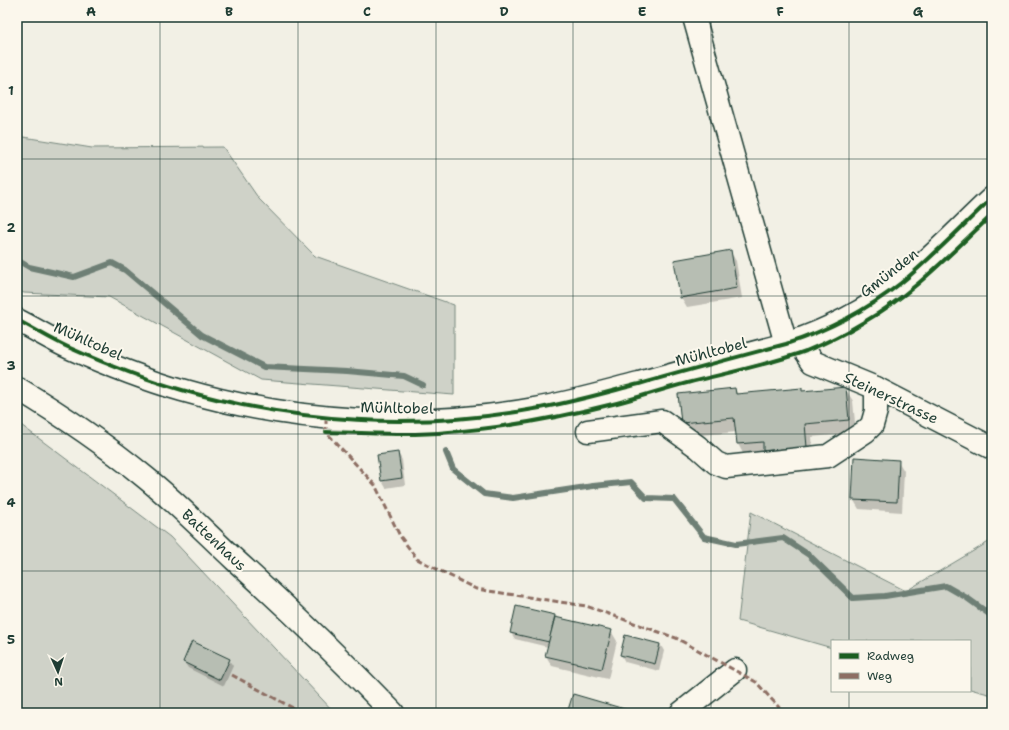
<svg xmlns="http://www.w3.org/2000/svg" width="1009" height="730" font-family="'Shantell Sans',sans-serif">
	<style>
		.green { fill: #cfd2c8; stroke: #77887e }
		.shadow { fill: #0003 }
		.lines { fill: none; stroke-linecap: round; stroke-linejoin: round }
		.stream { stroke: #6e7f75; stroke-width: 6 }
		.building { fill: #b7beb3; stroke: #1f3d34 }
		.minor-casing { stroke: #1f3d34; stroke-width: 25 }
		.major-casing { stroke: #1f3d34; stroke-width: 25 }
		.minor { stroke: #fbf7ec; stroke-width: 22 }
		.major { stroke: #fbf7ec; stroke-width: 22 }
		.quiet { stroke: #8d6e63; stroke-width: 3; stroke-dasharray: 6 3; stroke-linecap: butt }
		.cycleway-casing { stroke: #fbf7ec; stroke-width: 6 }
		.cycleway { stroke: #1b5e20; stroke-width: 4 }
		.grid { fill: none; stroke: #1f3d34; stroke-width: 1; stroke-opacity: 0.55 }
		.labels { text-anchor: middle; stroke-width: 4; stroke-linejoin: round; paint-order: stroke }
		.street-label { font-size: 15px; fill: #1f3d34; stroke: #fbf7ec }
		.neatline { fill: none; stroke: #1f3d34; stroke-width: 1.5 }
		.grid-label { font-size: 13px; text-anchor: middle; font-weight: bold; fill: #1f3d34 }
	</style>
	<rect width="100%" height="100%" fill="#f2f0e5"/>
	<filter id="ink" filterUnits="userSpaceOnUse"><feTurbulence type="fractalNoise" baseFrequency=".025" numOctaves="2"/><feDisplacementMap in="SourceGraphic" scale="8" xChannelSelector="R" yChannelSelector="G"/><feConvolveMatrix kernelMatrix="1 2 1 2 8 2 1 2 1" color-interpolation-filters="sRGB"/></filter>
	<g filter="url(#ink)">
		<g class="green">
			<polygon points="17,136 92,148 223,147 259,199 315,256 454,305 454,395 261,380 109,297 24,293 17,290"/>
			<polygon points="17,422 170,537 335,713 17,713"/>
			<polygon points="751,512 906,591 992,540 992,695 970,689 970,641 832,641 832,648 738,621"/>
		</g>
		<g class="shadow">
			<polygon points="730,251 736,261 742,298 687,307 681,297"/>
			<polygon points="845,388 853,401 856,433 812,437 814,460 745,457 738,444 737,432 690,436 682,423 735,389 738,395 801,389 803,392"/>
			<polygon points="398,453 402,460 405,485 386,488 382,481 379,456"/>
			<polygon points="898,461 904,471 902,512 859,509 853,499"/>
			<polygon points="554,616 556,618 611,631 617,641 608,679 552,666 546,656 548,647 515,639 511,633"/>
			<polygon points="626,636 660,644 664,651 659,671 625,662 621,655"/>
			<polygon points="229,660 233,666 224,686 188,668 184,662"/>
		</g>
		<g class="lines">
			<g class="stream">
				<polyline points="17,260 29,267 74,277 112,263 125,270 202,335 264,367 347,371 404,376 423,385"/>
				<polyline points="446,452 453,469 484,494 513,498 593,486 631,482 646,498 674,499 704,537 736,544 783,538 809,555 853,598 885,596 946,586 967,598 992,616"/>
			</g>
		</g>
		<g class="building">
			<polygon points="731,250 737,288 680,298 674,260"/>
			<polygon points="846,387 849,420 805,424 807,447 763,451 763,442 737,444 734,418 681,423 678,394 735,388 736,394 802,388 802,391"/>
			<polygon points="398,452 402,478 381,481 377,455"/>
			<polygon points="854,457 899,460 897,502 852,500"/>
			<polygon points="516,606 555,615 549,642 510,633"/>
			<polygon points="555,617 612,630 602,669 545,656"/>
			<polygon points="625,635 660,644 655,664 620,655"/>
			<polygon points="192,641 230,659 220,680 183,662"/>
			<polygon points="573,694 628,710 627,713 567,713"/>
		</g>
		<g class="lines">
			<g class="minor-casing">
				<g id="minor">
					<polyline points="694,17 786,344"/>
					<polyline points="800,339 804,349 813,362 876,388 992,448"/>
					<path d="M17,388C62,415 106,445 146,478C177,503 205,532 235,560C289,609 342,660 393,713"/>
					<polyline points="588,431 662,421 698,447 716,463 726,467 828,456 866,431 872,425 876,411 876,388"/>
					<polyline points="681,713 735,670"/>
				</g>
			</g>
			<g class="major-casing">
				<path id="major" d="M17,320C35,329 52,340 70,348C106,364 144,379 182,390C296,423 417,430 534,409C570,403 604,393 639,384C688,370 737,357 786,344C826,331 867,310 901,283C933,257 962,226 992,198"/>
			</g>
			<use href="#minor" class="minor"/>
			<use href="#major" class="major"/>
			<g class="quiet">
				<polyline points="326,418 326,432 375,485 400,536 417,559 476,589 586,606 676,638 756,682 784,713"/>
				<polyline points="232,675 302,713"/>
			</g>
			<g class="cycleway-casing">
				<g id="cycleway">
					<path d="M17,320C35,329 52,340 70,348C106,364 144,379 182,390C296,423 417,430 534,409C570,403 604,393 639,384C688,370 737,357 786,344C826,331 867,310 901,283C933,257 962,226 992,198"/>
					<path d="M326,432C367,433 408,436 449,432C505,428 562,417 617,403C640,397 663,389 687,383C726,373 768,365 806,351C826,343 846,333 864,322C913,294 951,253 992,215"/>
				</g>
			</g>
			<use href="#cycleway" class="cycleway"/>
		</g>
	</g>
	<path class="grid" d="M160,17V713M298,17V713M436,17V713M573,17V713M711,17V713M849,17V641M17,159H992M17,296H992M17,434H992M17,571H992M849,691V713"/>
	<g class="labels">
		<g class="street-label">
			<text transform="translate(889 273) rotate(-38)" y="5">Gmünden</text>
			<text transform="translate(88 341) rotate(24)" y="5">Mühltobel</text>
			<text transform="translate(711 352) rotate(-15)" y="5">Mühltobel</text>
			<text transform="translate(891 398) rotate(25)" y="5">Steinerstrasse</text>
			<text transform="translate(397 408) rotate(1)" y="5">Mühltobel</text>
			<text transform="translate(214 540) rotate(43)" y="5">Battenhaus</text>
		</g>
	</g>
	<rect width="1009" height="730" fill="none" stroke="#fbf7ec" stroke-width="44"/>
	<rect x="831" y="640" width="140" height="52" fill="#fbf7ec" stroke="#a3ada2"/>
	<rect x="839" y="653" width="20" height="6" fill="#1b5e20" stroke="#a3ada2"/>
	<text x="867" y="660" font-size="12" fill="#1f3d34">Radweg</text>
	<rect x="839" y="673" width="20" height="6" fill="#8d6e63" stroke="#a3ada2"/>
	<text x="867" y="680" font-size="12" fill="#1f3d34">Weg</text>
	<g transform="translate(58 672) rotate(177)" stroke="#fbf7ec" stroke-width="3" paint-order="stroke">
	<path d="M0-3L7 15L0 10L-7 15Z" fill="#1f3d34"/>
	<text y="-6" font-size="11" font-weight="bold" text-anchor="middle" fill="#1f3d34">N</text>
	</g>
	<rect x="22" y="22" width="965" height="686" class="neatline"/>
	<g class="grid-label">
		<text x="91" y="16">A</text>
		<text x="229" y="16">B</text>
		<text x="367" y="16">C</text>
		<text x="504" y="16">D</text>
		<text x="642" y="16">E</text>
		<text x="780" y="16">F</text>
		<text x="918" y="16">G</text>
		<text x="11" y="95">1</text>
		<text x="11" y="232">2</text>
		<text x="11" y="370">3</text>
		<text x="11" y="507">4</text>
		<text x="11" y="644">5</text>
	</g>
</svg>
